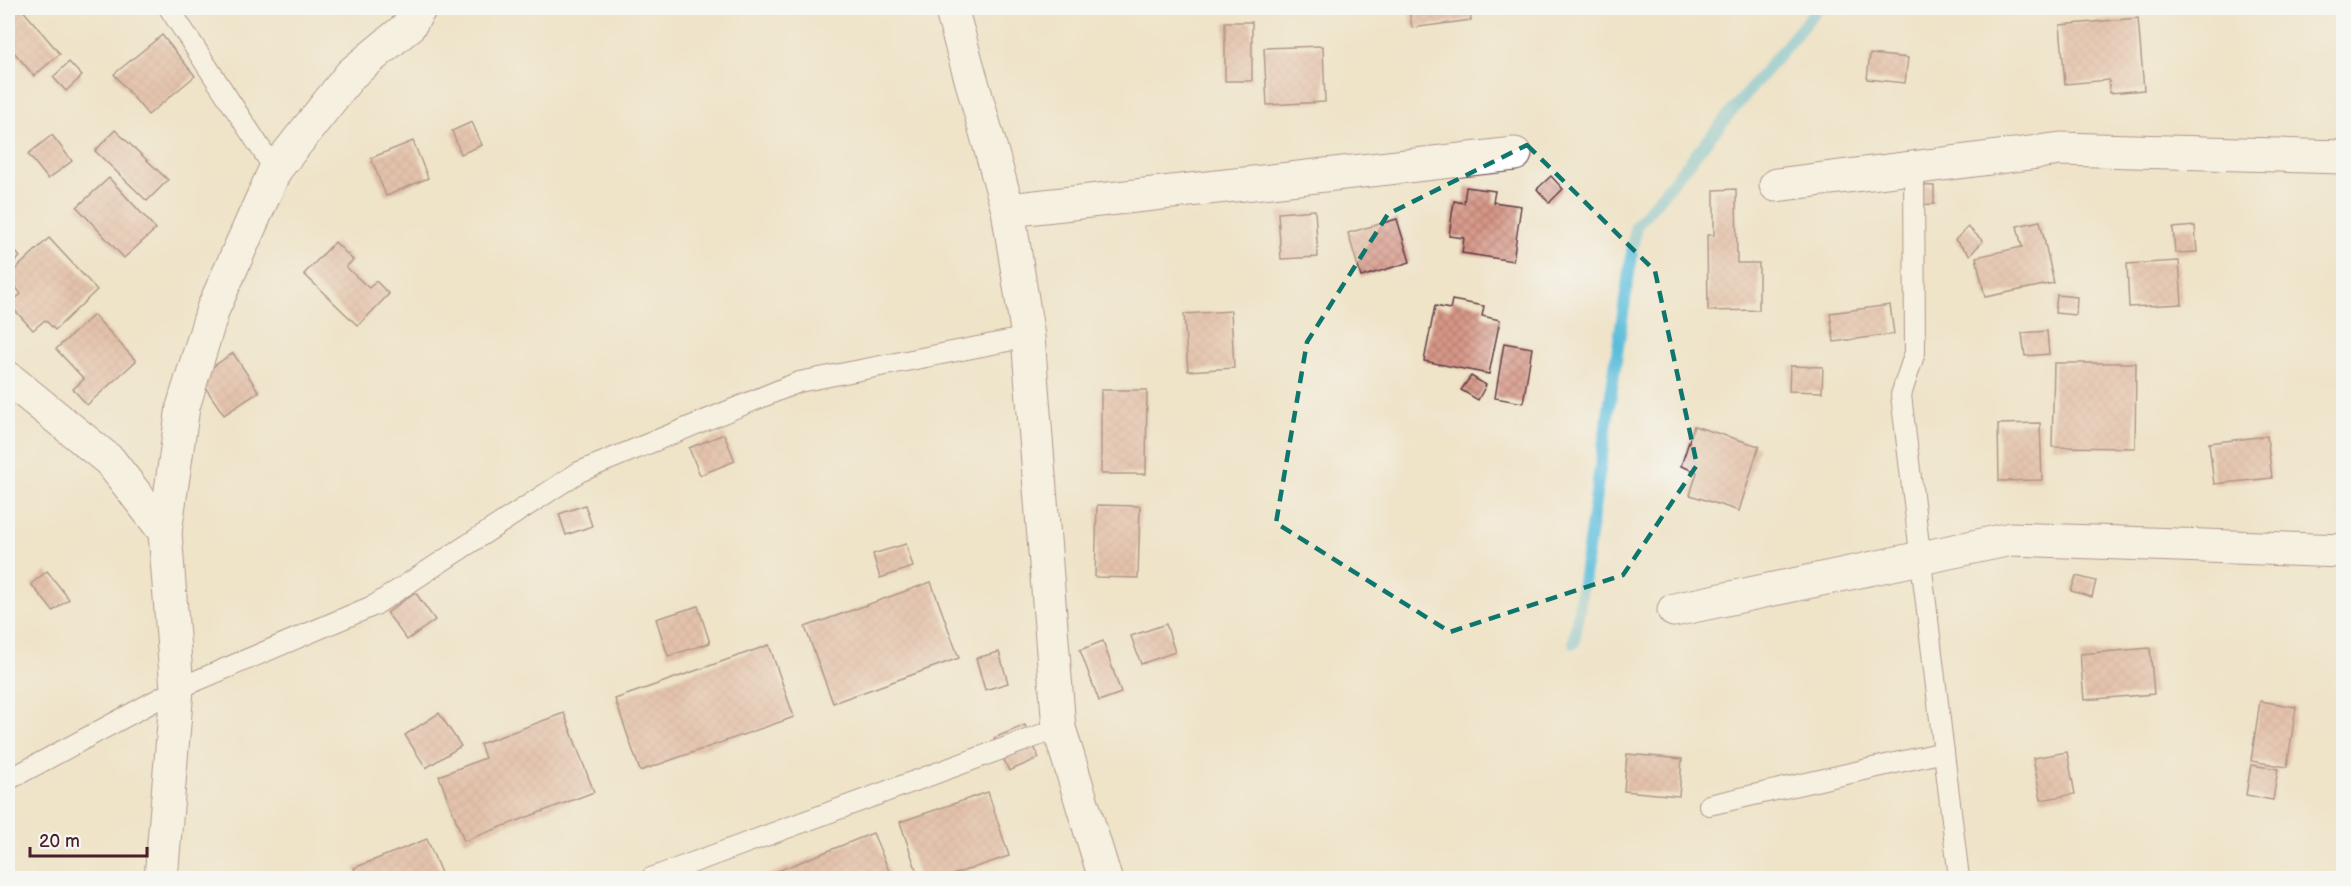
<svg xmlns="http://www.w3.org/2000/svg" width="2351" height="886" font-family="'Balsamiq Sans',sans-serif">
	<style>
		.lines { fill: none; stroke-linecap: round; stroke-linejoin: round }
		.stream { stroke: #5cbdda; stroke-width: 12 }
		.building { fill: url(#building-cross-hatch) }
		.service-casing { stroke: #633c43; stroke-width: 22 }
		.minor-casing { stroke: #633c43; stroke-width: 35 }
		.service { stroke: #fff; stroke-width: 20 }
		.minor { stroke: #fff; stroke-width: 33 }
		.marked { fill: none; stroke: #0f766e; stroke-width: 4.5; stroke-dasharray: 12 8; stroke-linejoin: round }
	</style>
	<defs>
		<pattern id="building-cross-hatch" width="8" height="8" patternUnits="userSpaceOnUse" patternTransform="scale(1.5)"><rect width="8" height="8" fill="#d79887"/><path d="M0 0l8 8M0 8l8-8" fill="none" stroke="#b07b6f"/></pattern>
	</defs>
	<rect width="100%" height="100%" fill="#f6f6f2"/>
	<filter id="ink" filterUnits="userSpaceOnUse"><feTurbulence type="fractalNoise" baseFrequency=".0167" numOctaves="2"/><feDisplacementMap in="SourceGraphic" scale="12" xChannelSelector="R" yChannelSelector="G"/><feConvolveMatrix kernelMatrix="1 2 1 2 8 2 1 2 1" color-interpolation-filters="sRGB"/></filter>
	<filter id="wash" filterUnits="userSpaceOnUse"><feTurbulence type="fractalNoise" baseFrequency=".008" numOctaves="4" result="noise"/><feDisplacementMap in="SourceGraphic" scale="24" xChannelSelector="R" yChannelSelector="G"/><feGaussianBlur stdDeviation="1.35" result="paint"/><feColorMatrix in="noise" values="0 0 0 0 0 0 0 0 0 0 0 0 0 0 0 0 0 1.4 0 .05"/><feComposite in="paint" operator="in"/></filter>
	<g filter="url(#wash)">
		<rect width="100%" height="100%" fill="#efe3c8"/>
		<g class="lines">
			<polyline class="stream" points="1574,643 1636,226 1818,8"/>
		</g>
		<g id="blocks">
			<g class="building">
				<polygon points="17,8 21,8 60,54 34,76 8,45 8,15"/>
				<polygon points="1409,8 1469,8 1471,20 1412,28"/>
				<polygon points="2138,18 2144,90 2110,93 2109,80 2065,84 2060,25"/>
				<rect x="1225" y="22" width="27" height="59"/>
				<polygon points="162,35 195,76 148,115 114,74"/>
				<polygon points="1323,46 1325,102 1267,105 1264,48"/>
				<polygon points="1870,54 1908,58 1905,83 1867,79"/>
				<polygon points="69,62 82,76 66,91 53,77"/>
				<polygon points="472,122 482,145 461,154 452,131"/>
				<polygon points="115,130 168,180 147,201 95,151"/>
				<polygon points="52,135 72,161 48,179 28,154"/>
				<polygon points="413,141 428,178 386,196 371,158"/>
				<polygon points="1551,176 1563,189 1549,203 1537,189"/>
				<polygon points="109,178 156,229 124,258 77,207"/>
				<polygon points="1917,185 1934,186 1934,204 1917,205"/>
				<polygon points="1466,187 1495,191 1493,202 1521,206 1513,261 1462,253 1464,238 1449,236 1454,201 1464,203"/>
				<polygon points="1736,189 1737,263 1759,263 1759,310 1708,311 1707,235 1714,235 1714,190"/>
				<polygon points="1315,210 1318,257 1281,259 1278,213"/>
				<polygon points="1397,219 1410,262 1361,277 1348,233"/>
				<polygon points="2040,221 2054,283 1985,297 1976,257 2022,247 2017,226"/>
				<polygon points="2195,226 2197,252 2175,253 2173,228"/>
				<polygon points="1968,227 1983,241 1970,255 1955,240"/>
				<polygon points="49,238 97,290 55,330 45,320 33,330 9,304 21,294 8,276"/>
				<polygon points="335,242 353,260 346,267 369,288 376,281 389,294 358,326 304,274"/>
				<polygon points="8,243 20,257 8,268"/>
				<polygon points="2179,261 2182,304 2129,307 2127,264"/>
				<polygon points="2057,295 2077,297 2076,315 2055,313"/>
				<polygon points="1452,300 1484,306 1482,316 1500,320 1489,374 1424,361 1435,306 1450,309"/>
				<polygon points="1890,305 1894,334 1834,342 1830,313"/>
				<polygon points="1231,311 1234,368 1188,371 1184,314"/>
				<polygon points="94,315 136,361 87,405 73,389 84,379 56,349"/>
				<polygon points="2047,331 2049,354 2025,356 2022,333"/>
				<polygon points="1504,343 1532,348 1523,403 1495,398"/>
				<polygon points="233,353 259,392 224,415 198,377"/>
				<polygon points="2054,363 2136,363 2135,448 2052,447"/>
				<polygon points="1790,366 1823,367 1822,392 1789,391"/>
				<polygon points="1471,376 1486,385 1478,400 1461,390"/>
				<polygon points="1101,390 1147,390 1146,474 1101,474"/>
				<polygon points="2040,423 2042,480 1999,481 1998,424"/>
				<polygon points="1694,426 1759,446 1739,511 1690,495 1697,472 1681,466"/>
				<polygon points="724,434 735,461 700,475 689,448"/>
				<polygon points="2267,436 2272,478 2214,484 2209,443"/>
				<polygon points="585,505 592,526 566,535 559,514"/>
				<polygon points="1097,505 1140,506 1138,578 1095,577"/>
				<polygon points="906,544 913,567 880,578 873,554"/>
				<polygon points="47,571 69,599 53,611 31,584"/>
				<polygon points="2076,576 2096,581 2092,597 2071,591"/>
				<polygon points="931,582 959,658 833,703 805,627"/>
				<polygon points="415,592 435,620 407,640 387,613"/>
				<polygon points="698,606 710,643 668,656 656,619"/>
				<polygon points="1166,624 1175,652 1141,664 1131,636"/>
				<polygon points="1103,641 1121,693 1099,701 1080,650"/>
				<polygon points="769,645 794,717 640,771 615,699"/>
				<polygon points="2150,648 2154,694 2084,700 2080,654"/>
				<polygon points="999,652 1008,683 985,690 976,658"/>
				<polygon points="2260,701 2296,707 2287,767 2251,761"/>
				<polygon points="439,713 461,746 426,768 405,735"/>
				<polygon points="564,713 594,792 464,841 439,776 485,758 480,744"/>
				<polygon points="1025,725 1039,758 1009,771 994,738"/>
				<polygon points="2067,752 2075,794 2041,800 2033,758"/>
				<polygon points="1627,754 1682,759 1679,796 1624,791"/>
				<polygon points="2251,765 2278,769 2273,800 2246,795"/>
				<polygon points="988,792 1009,856 943,878 919,878 900,822"/>
				<polygon points="873,833 892,878 760,878"/>
				<polygon points="427,839 443,878 358,878 354,868"/>
			</g>
		</g>
	</g>
	<g filter="url(#ink)">
		<use href="#blocks" fill-opacity="0" stroke="#633c43" stroke-width="1.5"/>
		<g class="lines">
			<g class="service-casing">
				<g id="service">
					<polyline points="169,8 275,170"/>
					<polyline points="1914,168 1915,352 1901,395 1959,878"/>
					<polyline points="8,780 177,689 375,605 579,472 799,382 1028,337"/>
					<polyline points="1709,805 1944,752"/>
					<polyline points="651,878 1059,728"/>
				</g>
			</g>
			<g class="minor-casing">
				<g id="minor">
					<polyline points="951,8 1008,210 1028,337 1059,728 1105,878"/>
					<polyline points="1776,185 2061,149 2344,157"/>
					<polyline points="1008,210 1515,154"/>
					<polyline points="8,378 110,461 165,532"/>
					<polyline points="1674,610 2011,539 2344,551"/>
					<polyline points="161,878 177,689 165,532 183,407 213,309 275,170 351,74 409,26 420,8"/>
				</g>
			</g>
			<use href="#service" class="service"/>
			<use href="#minor" class="minor"/>
		</g>
	</g>
	<path d="M0 0H2351V886H0ZM1527,145L1655,271L1697,465L1623,575L1450,632L1276,523L1307,342L1388,214Z" fill="#efe3c8" fill-opacity=".55" fill-rule="evenodd"/>
	<path class="marked" d="M1527,145L1655,271L1697,465L1623,575L1450,632L1276,523L1307,342L1388,214Z"/>
	<rect width="2351" height="886" fill="none" stroke="#f6f6f2" stroke-width="30"/>
	<path d="M30 847v9h117v-9" fill="none" stroke="#4a1f2b" stroke-width="3"/>
	<text x="39" y="847" font-size="18" fill="#4a1f2b" stroke="#f6f6f2" stroke-width="4.5" paint-order="stroke">20 m</text>
</svg>
